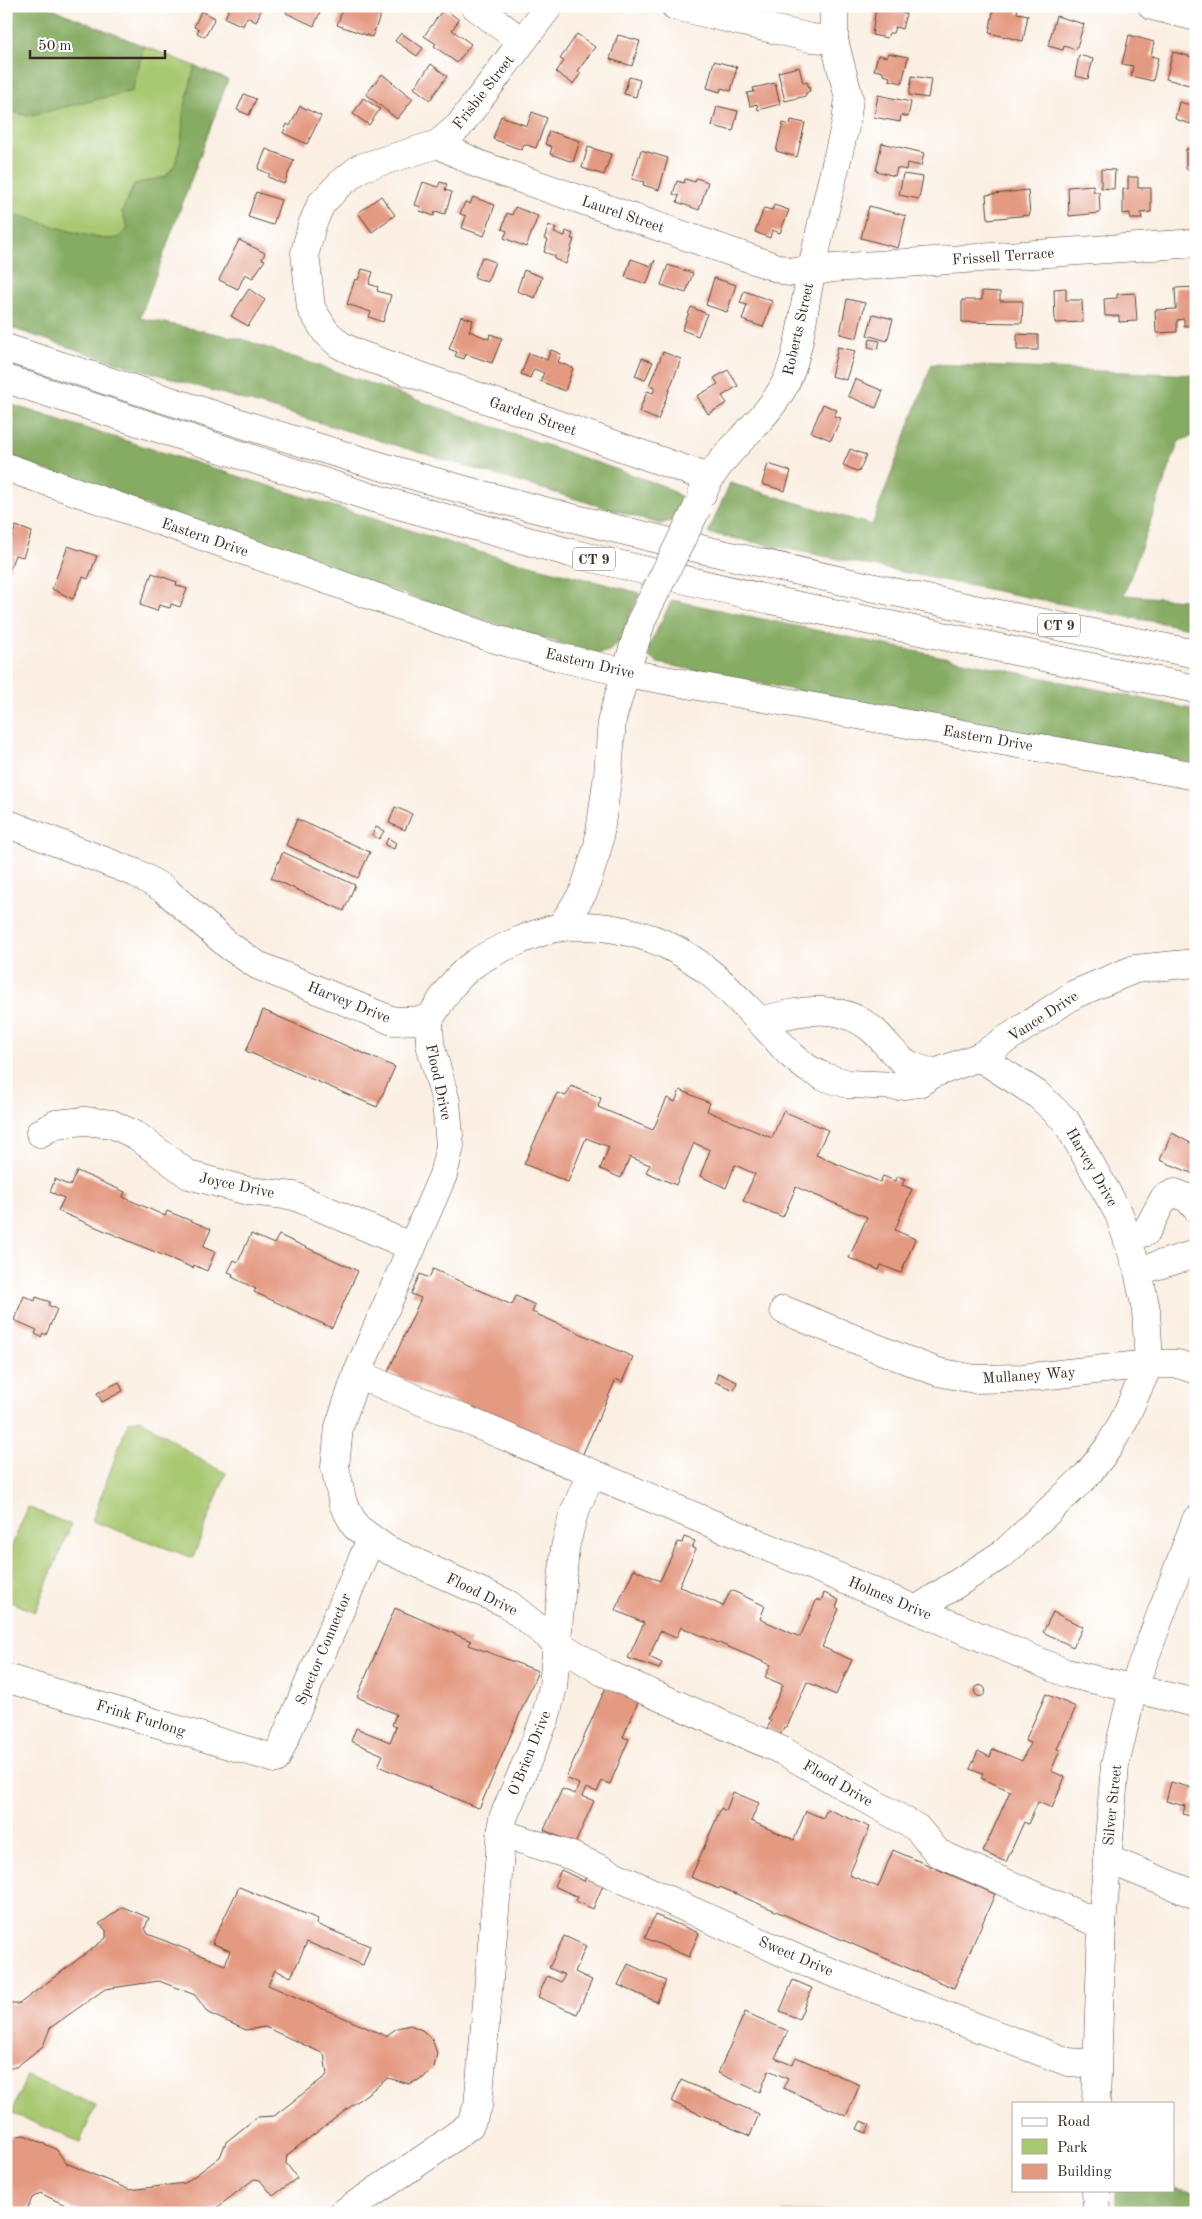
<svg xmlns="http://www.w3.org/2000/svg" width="1202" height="2219" font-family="'Old Standard TT',serif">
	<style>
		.green { fill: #a8c871; stroke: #727948 }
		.forest { fill: #86ac63; stroke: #606b40 }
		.building { fill: #e49981 }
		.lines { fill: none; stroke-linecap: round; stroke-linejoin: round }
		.minor-casing { stroke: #58483b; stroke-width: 29 }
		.highway-casing { stroke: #58483b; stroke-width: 29 }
		.minor { stroke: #fff; stroke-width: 28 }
		.highway { stroke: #fff; stroke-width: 28 }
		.minor-bridge-casing { stroke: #58483b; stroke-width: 29; stroke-linecap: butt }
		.minor-bridge { stroke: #fff; stroke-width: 28 }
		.labels { text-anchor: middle; stroke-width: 4; stroke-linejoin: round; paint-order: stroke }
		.shield { fill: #fff; stroke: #766a62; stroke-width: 1 }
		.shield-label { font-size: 14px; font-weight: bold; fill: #3b2a1e }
		.street-label { font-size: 15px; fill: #3b2a1e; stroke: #fff }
	</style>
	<rect width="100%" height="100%" fill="#fff"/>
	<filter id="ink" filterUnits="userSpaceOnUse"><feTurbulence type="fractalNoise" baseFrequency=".02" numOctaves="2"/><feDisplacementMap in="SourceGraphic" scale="10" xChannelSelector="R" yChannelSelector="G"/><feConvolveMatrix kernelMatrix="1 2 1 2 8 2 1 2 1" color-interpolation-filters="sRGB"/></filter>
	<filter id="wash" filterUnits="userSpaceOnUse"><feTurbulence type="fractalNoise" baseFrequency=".0096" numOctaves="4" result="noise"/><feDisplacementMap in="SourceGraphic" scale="20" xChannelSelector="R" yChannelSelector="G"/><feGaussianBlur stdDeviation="1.12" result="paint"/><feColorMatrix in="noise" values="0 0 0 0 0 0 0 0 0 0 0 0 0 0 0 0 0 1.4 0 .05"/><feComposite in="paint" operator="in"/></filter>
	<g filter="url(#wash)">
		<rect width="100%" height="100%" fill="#faefe2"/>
		<g class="green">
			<path d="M144,46L195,66L183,114L182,137L175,165L165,177L134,184L122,212L128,228C124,233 119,238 113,239C92,241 30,218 6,211V109L27,116L132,91Z"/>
			<path d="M139,1419C169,1436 194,1459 226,1473L193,1558L92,1521L128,1422Z"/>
			<polygon points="28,1507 71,1525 35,1612 6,1600 6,1560"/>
			<polygon points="27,2076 96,2105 80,2142 11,2113"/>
		</g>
		<g class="forest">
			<polygon points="6,6 46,6 144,46 132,91 27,116 6,109"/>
			<path d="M195,66L228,80L140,318L242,339L664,486L683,498L674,520L660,524L86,353L6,326V211C29,218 93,241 113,239C120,238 125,233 128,228L122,212L135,184L165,177L175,165L182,137L183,114Z"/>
			<polygon points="932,364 1196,375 1196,435 1179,441 1124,595 1196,601 1196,629 1122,616 708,533 730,483 872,525"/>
			<path d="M6,403L479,552L640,593L618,643L609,651L597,654C397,596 202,524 6,456Z"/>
			<polygon points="672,600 1196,710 1196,764 935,718 658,663 650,658 648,648"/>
			<polygon points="1173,2188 1196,2192 1196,2213 1116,2213 1116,2190 1173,2190"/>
		</g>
		<g id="blocks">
			<g class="building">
				<polygon points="230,6 263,6 256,22 247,17 243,26 225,18"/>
				<polygon points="290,6 323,6 314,26 286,13"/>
				<polygon points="344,6 361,6 381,14 372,37 337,25"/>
				<polygon points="994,6 1018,6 1017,13 1028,15 1023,41 989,33"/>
				<polygon points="876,7 906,14 902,29 895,27 893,33 889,33 887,38 872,35"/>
				<polygon points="444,8 459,20 452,30 471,44 457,63 434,46 436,44 424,36"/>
				<polygon points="201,11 215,18 205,37 197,33 199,29 194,27"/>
				<polygon points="1056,16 1084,24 1076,50 1064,46 1063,50 1048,46"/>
				<polygon points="401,33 423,48 417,56 395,41"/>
				<polygon points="577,34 595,47 578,71 581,73 573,84 556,72 564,61 560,59"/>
				<polygon points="618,35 640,41 632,66 610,59"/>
				<polygon points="1129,35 1154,42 1151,56 1158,58 1153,81 1131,76 1133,66 1122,64"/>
				<polygon points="1173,52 1196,58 1196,74 1193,86 1166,79"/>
				<polygon points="888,53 908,57 902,83 889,80 890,77 883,75 883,72 874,70 878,55 887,57"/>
				<polygon points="1079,55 1093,59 1088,79 1075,76"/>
				<polygon points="714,61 737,67 731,91 721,88 720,92 707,88"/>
				<polygon points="431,64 447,76 430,100 414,88"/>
				<polygon points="799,67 803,83 807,82 810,91 806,93 806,96 785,101 778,72"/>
				<polygon points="382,74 413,99 397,119 366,94"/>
				<polygon points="912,76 931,79 928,98 909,95"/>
				<polygon points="629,77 640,80 636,97 624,94"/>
				<polygon points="775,83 780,104 758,110 757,104 750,106 747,93 754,92 753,88"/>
				<polygon points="244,94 256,99 249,115 237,110"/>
				<polygon points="878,95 911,102 908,117 901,115 900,122 874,117"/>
				<polygon points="363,98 380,109 369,125 353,114"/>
				<polygon points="1179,102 1195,106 1191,124 1175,119"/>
				<polygon points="300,106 321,116 307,144 283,133 287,124 290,126"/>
				<polygon points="717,106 738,111 733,131 712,126"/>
				<polygon points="532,112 547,118 536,148 524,144 522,150 493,139 501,116 527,126"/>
				<polygon points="791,120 805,123 797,157 776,151 783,123 790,125"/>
				<polygon points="549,131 580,141 573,162 550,154 552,147 545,144"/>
				<polygon points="882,143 924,153 921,166 907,163 906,170 897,168 895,176 876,171"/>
				<polygon points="588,147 611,154 604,175 582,168"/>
				<polygon points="266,149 294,160 284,184 268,177 270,174 258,169"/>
				<polygon points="1186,149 1196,149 1196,170 1186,169"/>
				<polygon points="641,150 668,158 659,190 643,185 644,182 632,179"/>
				<polygon points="1101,169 1115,170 1114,189 1101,188"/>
				<polygon points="903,174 923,177 919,199 899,195"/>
				<polygon points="1128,177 1138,177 1138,188 1151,188 1151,212 1141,213 1142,219 1130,219 1130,213 1123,214 1123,189 1128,189"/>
				<polygon points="696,178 708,182 699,210 677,202 679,196 673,194 677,181 684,183 685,179 695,182"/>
				<polygon points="423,182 438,187 440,182 447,184 445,190 452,192 445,214 435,211 434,216 420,211 421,207 415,205"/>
				<polygon points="1093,185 1094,192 1099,192 1100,213 1069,216 1068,187"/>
				<polygon points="1028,190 1030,215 988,219 986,195"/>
				<polygon points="256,192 281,200 273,225 248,217"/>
				<polygon points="381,196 395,215 372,232 358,213"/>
				<polygon points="473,197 495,205 484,236 462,228 466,216 460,214 465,202 470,204"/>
				<polygon points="774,205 789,210 780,233 772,230 770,238 755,232 764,208 772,210"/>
				<polygon points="869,206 906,216 898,248 861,238"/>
				<polygon points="515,207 538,216 526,247 504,238 507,231 502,229 507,213 512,215"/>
				<polygon points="549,225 556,228 554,233 565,236 566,231 573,234 571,239 574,239 566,264 554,259 555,256 544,252 548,240 544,239"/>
				<polygon points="239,240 265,253 262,259 265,260 253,278 245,274 238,289 219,280"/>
				<polygon points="482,257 495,262 487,282 474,277"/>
				<polygon points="631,259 651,266 655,260 647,284 625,277"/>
				<polygon points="668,265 693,273 686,293 661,285"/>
				<polygon points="362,269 373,272 369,284 378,287 377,291 391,295 383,322 369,317 371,312 347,304 355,279 358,280"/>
				<polygon points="524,270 542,277 535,298 517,291"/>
				<polygon points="714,278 736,285 727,312 706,305"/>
				<polygon points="1196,287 1196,325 1184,326 1184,319 1177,320 1177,332 1156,333 1155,310 1176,309 1175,288"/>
				<polygon points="1066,288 1066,300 1082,300 1083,322 1055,323 1054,289"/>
				<polygon points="249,289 265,300 248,326 231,316"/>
				<polygon points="744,291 772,301 763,327 742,320 747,305 740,303"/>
				<polygon points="982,291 1000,292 1000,301 1023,301 1022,323 962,322 962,300 982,300"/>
				<polygon points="1135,293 1137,321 1119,322 1119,316 1105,316 1104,299 1117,298 1117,294"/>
				<polygon points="847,299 865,303 857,338 840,334"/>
				<polygon points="691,307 707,314 698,336 682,330"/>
				<polygon points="873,314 893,319 887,341 867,335"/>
				<polygon points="461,316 473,320 469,331 489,339 490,334 502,338 492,363 466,354 464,359 455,356 457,352 449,349"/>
				<polygon points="1017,334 1038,335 1038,350 1017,350"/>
				<polygon points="870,339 880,341 878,349 868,347"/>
				<polygon points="838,347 855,351 846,380 831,376"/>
				<polygon points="551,350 561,354 558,362 573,368 565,391 540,381 544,373 534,369 530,378 521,374 529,353 547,360"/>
				<polygon points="663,352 681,359 658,420 639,412 647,391 653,393 655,387 649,385"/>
				<polygon points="642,358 653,362 645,380 635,376"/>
				<polygon points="728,370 738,386 722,396 727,403 708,414 697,396 718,384 714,378"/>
				<polygon points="855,379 883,391 876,408 848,396"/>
				<polygon points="823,404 837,410 834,416 841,418 831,440 811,432"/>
				<polygon points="850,449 866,455 859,472 843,465"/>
				<polygon points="768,464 791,471 785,491 762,484"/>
				<polygon points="16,526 32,532 23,557 15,555 6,579 6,535 12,537"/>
				<polygon points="68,546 97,556 88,579 83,577 73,599 52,589"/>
				<polygon points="152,573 177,582 176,585 187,589 180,607 171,604 170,608 159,605 157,611 140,605"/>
				<polygon points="395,807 412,814 405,830 389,823"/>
				<polygon points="297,819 370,852 358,878 286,845"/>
				<polygon points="376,827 384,831 379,839 372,835"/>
				<polygon points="388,838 396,843 394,849 385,845"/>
				<polygon points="283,852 355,885 344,911 271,878"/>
				<polygon points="263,1010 395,1067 377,1107 246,1051"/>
				<polygon points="571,1086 601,1098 598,1107 653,1130 667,1098 675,1102 680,1090 710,1103 707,1111 772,1138 783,1111 828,1130 816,1155 880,1182 883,1176 895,1181 898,1176 905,1179 902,1185 912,1189 895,1230 915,1239 901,1273 881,1265 879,1270 849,1258 867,1217 796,1187 783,1217 743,1201 755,1174 735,1165 726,1188 700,1176 710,1150 694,1143 676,1185 646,1172 650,1165 630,1157 621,1178 600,1169 609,1147 586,1138 568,1182 524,1164 557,1093 566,1096"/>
				<polygon points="1172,1133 1196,1146 1196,1175 1160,1160"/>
				<polygon points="77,1171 125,1192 123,1197 165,1216 167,1211 211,1229 203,1247 215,1252 207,1271 194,1265 193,1268 58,1211 64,1198 50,1192 55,1179 70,1186"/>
				<polygon points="251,1234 274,1244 279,1235 358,1271 332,1328 254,1292 256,1289 232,1277 233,1274 228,1272 234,1260 238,1262"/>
				<polygon points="433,1269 512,1305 516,1296 535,1305 532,1312 633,1357 622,1382 616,1379 581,1458 388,1372 421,1298 411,1294 420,1274 429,1278"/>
				<polygon points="24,1296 35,1301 36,1297 50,1302 48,1305 57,1309 46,1335 43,1333 41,1337 35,1334 37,1330 14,1320"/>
				<polygon points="718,1373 737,1382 734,1390 715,1382"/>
				<polygon points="119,1382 123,1391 102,1402 97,1393"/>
				<polygon points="684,1537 695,1541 692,1548 696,1549 679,1586 723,1606 731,1590 765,1606 760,1619 800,1637 817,1599 821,1601 824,1593 839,1600 836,1607 839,1609 822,1647 852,1660 836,1695 807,1682 787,1727 784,1727 780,1735 767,1729 771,1720 768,1719 783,1685 765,1677 771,1665 681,1627 676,1638 660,1631 649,1657 662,1663 659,1669 628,1658 644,1623 615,1610 634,1569 660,1581 678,1542 682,1543"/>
				<polygon points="395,1608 471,1641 469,1645 538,1671 480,1807 478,1808 378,1766 383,1755 351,1741 356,1728 390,1742 396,1727 392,1725 396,1714 357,1697"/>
				<polygon points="1053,1612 1083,1627 1073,1647 1043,1632"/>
				<circle cx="980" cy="1691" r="5.5"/>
				<polygon points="606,1687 639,1700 623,1737 629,1739 610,1784 602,1781 597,1792 586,1788 582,1796 594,1801 575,1844 544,1830 562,1789 575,1794 579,1784 566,1778"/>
				<polygon points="1046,1694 1076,1707 1057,1749 1060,1750 1051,1771 1065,1777 1052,1808 1038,1802 1028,1824 1024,1822 1006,1862 983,1852 1010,1791 981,1778 983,1774 970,1769 978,1751 990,1757 993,1749 1022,1761 1030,1743 1025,1741"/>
				<polygon points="1171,1782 1195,1789 1190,1805 1196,1806 1194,1817 1183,1814 1185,1806 1166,1801"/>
				<polygon points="733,1792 759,1803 751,1821 794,1840 806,1811 823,1818 827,1809 870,1827 849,1875 878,1887 893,1850 995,1894 954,1988 720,1887 719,1889 691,1877 721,1808 726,1811"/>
				<polygon points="561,1870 584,1881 586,1877 603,1885 593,1909 576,1901 578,1897 554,1886"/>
				<polygon points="239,1887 318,1919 316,1924 370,1946 363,1965 307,1942 291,1977 275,1970 268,1985 386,2036 397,2028 410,2025 422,2030 432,2039 437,2053 434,2067 423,2078 409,2084 388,2078 287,2155 286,2163 297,2178 273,2196 260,2180 254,2179 210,2213 82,2213 40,2193 32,2198 26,2213 17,2213 6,2209 6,2138 24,2135 56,2149 66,2163 130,2190 185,2183 220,2157 226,2142 257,2117 274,2116 327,2075 324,2054 265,2027 246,2030 208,2013 195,1995 159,1981 105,1989 50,2028 43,2046 16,2067 6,2068 6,1997 11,2004 19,2004 106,1938 106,1930 99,1924 123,1907 149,1918 145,1928 148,1934 225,1965 230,1951 212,1943"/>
				<polygon points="655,1915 699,1933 689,1957 645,1938"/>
				<polygon points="564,1936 586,1946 575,1972 592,1980 577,2014 538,1997 547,1976 561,1982 565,1975 549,1968"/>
				<polygon points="628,1964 666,1981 657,2002 618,1985"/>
				<polygon points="793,1980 812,1988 799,2019 780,2011"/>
				<polygon points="745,2012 788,2031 775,2058 792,2065 796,2057 860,2085 846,2116 783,2088 788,2079 769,2070 760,2092 718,2073"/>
				<polygon points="681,2080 759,2114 750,2136 672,2102"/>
				<polygon points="861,2121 870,2125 866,2133 857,2129"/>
				<polygon points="914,2209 915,2213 783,2213 783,2211"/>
			</g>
		</g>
	</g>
	<g filter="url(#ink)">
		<use href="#blocks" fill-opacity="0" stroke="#58483b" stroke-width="1"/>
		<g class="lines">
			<g class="minor-casing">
				<g id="minor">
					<polyline points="475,6 521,41"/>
					<polyline points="549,6 459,126 438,144 360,168 339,185 321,204 312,225 305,253 311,308 325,331 340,345 358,354 709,478"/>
					<polyline points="675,6 811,38 834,40"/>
					<polyline points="1152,6 1196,17"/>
					<polyline points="438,144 478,164 789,272 811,272 833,268 1196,243"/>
					<polyline points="6,467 492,638 558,657 626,673 1196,776"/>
					<path d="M702,494C720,450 766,424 786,382C801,349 803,309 811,274C821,223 834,173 846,122L849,98L834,40V6"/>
					<path d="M6,823L136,873L164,889L228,945L257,965L393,1021L429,1020C442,999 454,978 474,964C492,951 540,930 562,927C600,923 646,932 680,952C711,969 735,996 760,1021C802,1010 845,1000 879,1036C900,1059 902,1066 935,1073"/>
					<polyline points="561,927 584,891 598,846 608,775 612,719 642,619"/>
					<polyline points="429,1020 430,1044 446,1102 450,1146 443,1175 357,1374 339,1427 335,1467 343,1504 356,1527 386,1549 508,1604 558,1644 603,1672 783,1751 917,1828 938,1853 1102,1925"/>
					<polyline points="760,1021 790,1054 807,1068 822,1076 848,1084 898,1086 919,1083 935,1073 979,1057 1037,1094 1066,1121 1119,1214 1138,1271 1146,1310 1149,1364 1123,1422 1108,1448 1087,1475 1004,1553 916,1610"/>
					<polyline points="979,1057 1075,994 1135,969 1196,963"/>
					<polyline points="40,1133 56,1124 85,1121 112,1124 137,1136 189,1175 248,1191 294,1196 412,1247"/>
					<polyline points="1128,1237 1146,1232 1164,1198 1175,1193 1187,1198 1196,1208"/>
					<polyline points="1138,1271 1196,1254"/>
					<polyline points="784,1310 896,1356 938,1372 974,1379 1023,1378 1149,1364 1178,1364 1196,1370"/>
					<polyline points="357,1374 1066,1673 1196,1703"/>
					<polyline points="6,1678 276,1759 371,1539"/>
					<polyline points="501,1833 572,1856 802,1961 1068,2062 1096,2064"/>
					<polyline points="1107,1859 1196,1895"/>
					<polyline points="1096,2103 1102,1925 1115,1765 1133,1689 1196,1520"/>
					<polyline points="1096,2190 1097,2213"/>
					<polyline points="343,2213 435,2151 470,2125 478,2106 503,1818 545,1719 553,1687 565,1548 573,1516 591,1473"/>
				</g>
			</g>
			<g class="highway-casing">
				<g id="highway">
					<path d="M6,348C175,402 343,459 514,503C739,562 968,608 1196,654"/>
					<polyline points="6,379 370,497 571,553 771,600 1196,689"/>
				</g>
			</g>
			<use href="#minor" class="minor"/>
			<use href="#highway" class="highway"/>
			<g class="minor-bridge-casing">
				<polyline id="minor-bridge" points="642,619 697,508"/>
			</g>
			<use href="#minor-bridge" class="minor-bridge"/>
		</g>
	</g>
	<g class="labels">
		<g class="shield">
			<rect x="573" y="547.5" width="42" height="23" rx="4"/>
			<rect x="1038" y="613.5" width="42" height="23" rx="4"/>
		</g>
		<g class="shield-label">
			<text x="594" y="564">CT 9</text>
			<text x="1059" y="630">CT 9</text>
		</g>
		<g class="street-label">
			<text transform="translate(483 92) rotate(-52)" y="5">Frisbie Street</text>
			<text transform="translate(623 214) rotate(19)" y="5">Laurel Street</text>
			<text transform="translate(1003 256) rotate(-4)" y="5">Frissell Terrace</text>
			<text transform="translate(798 329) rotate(-77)" y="5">Roberts Street</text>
			<text transform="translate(533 416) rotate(19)" y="5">Garden Street</text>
			<text transform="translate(205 537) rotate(19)" y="5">Eastern Drive</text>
			<text transform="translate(590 663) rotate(13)" y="5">Eastern Drive</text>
			<text transform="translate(988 738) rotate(10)" y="5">Eastern Drive</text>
			<text transform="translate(349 1002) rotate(22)" y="5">Harvey Drive</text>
			<text transform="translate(1043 1016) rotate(-33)" y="5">Vance Drive</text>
			<text transform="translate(439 1082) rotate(78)" y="5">Flood Drive</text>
			<text transform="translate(1092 1167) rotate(60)" y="5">Harvey Drive</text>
			<text transform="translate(237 1185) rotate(12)" y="5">Joyce Drive</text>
			<text transform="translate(1029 1375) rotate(-4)" y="5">Mullaney Way</text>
			<text transform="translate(482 1594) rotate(26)" y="5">Flood Drive</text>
			<text transform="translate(890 1598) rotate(23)" y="5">Holmes Drive</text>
			<text transform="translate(323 1649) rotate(-67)" y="5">Spector Connector</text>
			<text transform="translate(141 1718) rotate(17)" y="5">Frink Furlong</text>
			<text transform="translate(529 1753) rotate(-68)" y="5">O'Brien Drive</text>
			<text transform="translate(838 1783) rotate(30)" y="5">Flood Drive</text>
			<text transform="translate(1112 1805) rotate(-84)" y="5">Silver Street</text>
			<text transform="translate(796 1956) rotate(23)" y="5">Sweet Drive</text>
		</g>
	</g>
	<rect width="1202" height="2219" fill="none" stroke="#fff" stroke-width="25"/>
	<rect x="1012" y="2102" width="162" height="90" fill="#ffffff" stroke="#b1aaa5"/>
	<rect x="1022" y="2118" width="25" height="8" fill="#ffffff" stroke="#b1aaa5"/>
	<text x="1057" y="2126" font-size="15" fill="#3b2a1e">Road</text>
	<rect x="1022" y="2139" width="25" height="15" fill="#a8c871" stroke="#b1aaa5"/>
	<text x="1057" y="2152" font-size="15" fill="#3b2a1e">Park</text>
	<rect x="1022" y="2164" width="25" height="15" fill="#e49981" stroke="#b1aaa5"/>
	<text x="1057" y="2176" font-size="15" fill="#3b2a1e">Building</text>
	<path d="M30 50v8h135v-8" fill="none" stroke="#3b2a1e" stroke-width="2.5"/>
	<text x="38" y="50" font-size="15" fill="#3b2a1e" stroke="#ffffff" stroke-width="4" paint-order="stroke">50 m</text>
</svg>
